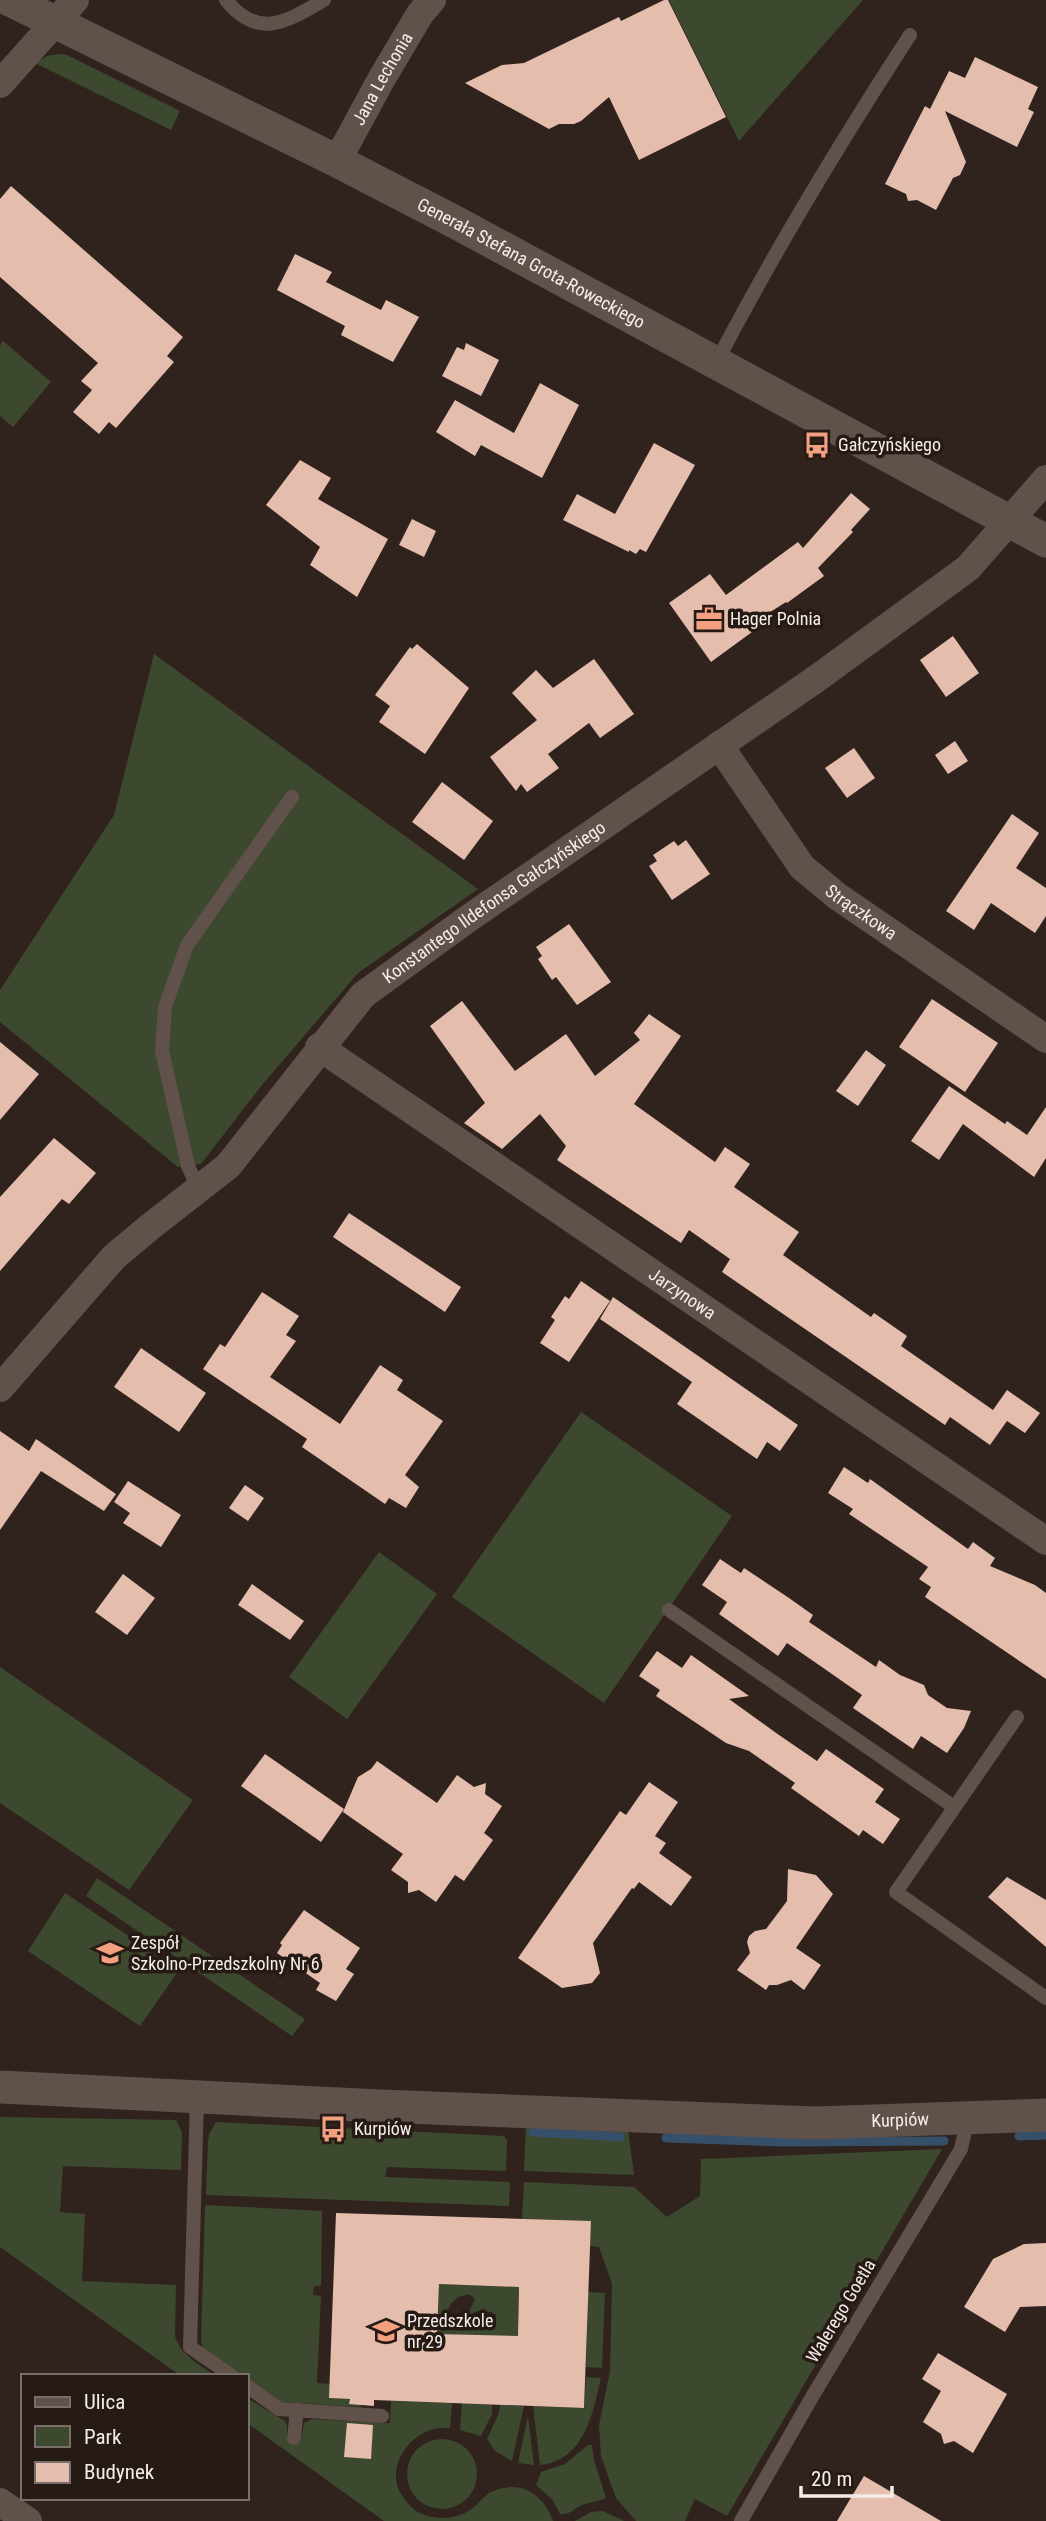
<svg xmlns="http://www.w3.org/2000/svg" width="1046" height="2521" font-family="'Roboto Condensed',sans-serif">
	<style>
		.green { fill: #3d492e; fill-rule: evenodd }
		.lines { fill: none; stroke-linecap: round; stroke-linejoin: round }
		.stream { stroke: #375069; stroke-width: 9 }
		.building { fill: #e4bdad; fill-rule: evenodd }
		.service { stroke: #60514b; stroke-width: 14 }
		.minor { stroke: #60514b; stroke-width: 28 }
		.tertiary { stroke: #60514b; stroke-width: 33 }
		.labels { text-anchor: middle; stroke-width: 7; stroke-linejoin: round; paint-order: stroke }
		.street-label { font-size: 18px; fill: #f6edea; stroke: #261a15 }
		.poi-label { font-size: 18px; fill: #f6edea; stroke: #261a15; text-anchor: start }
	</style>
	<rect width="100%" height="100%" fill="#30231e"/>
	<g class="green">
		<polygon points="669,0 863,0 739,141"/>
		<polygon points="60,54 67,55 180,111 171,130 35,63 47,56"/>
		<polygon points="3,341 51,382 13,427 0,416 0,345"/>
		<polygon points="154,654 478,889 358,973 262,1085 201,1164 178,1167 0,1022 0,990 114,815"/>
		<polygon points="581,1412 732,1516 604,1703 452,1597"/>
		<polygon points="379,1552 437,1594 347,1719 289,1677"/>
		<polygon points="0,1667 193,1800 129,1890 0,1803"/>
		<polygon points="97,1878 305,2019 292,2036 86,1896"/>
		<polygon points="65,1893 179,1970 140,2026 28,1951"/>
		<path d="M0,2117L176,2120L182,2132L181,2170L63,2166L60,2212L85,2214L82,2281L176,2285L175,2336C180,2355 200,2365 216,2376H181L0,2247Z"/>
		<polygon points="216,2122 504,2136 507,2140 506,2171 387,2167 385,2177 510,2182 509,2206 206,2195 208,2142 209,2134"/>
		<polygon points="526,2126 628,2130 634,2175 524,2171"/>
		<polygon points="942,2149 727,2516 695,2499 685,2521 636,2521 616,2498 601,2456 599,2425 610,2371 612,2284 599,2247 590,2246 591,2222 522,2219 524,2182 634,2187 667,2217 700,2196 701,2159"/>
		<polygon points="205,2205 322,2211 321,2286 314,2286 313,2295 321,2296 317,2383 330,2384 330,2398 361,2400 361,2407 280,2402 247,2380 247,2376 241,2376 204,2350 201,2341"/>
		<path d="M439,2284L519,2287L518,2323L521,2337L437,2334ZM469,2294L475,2299L464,2322L457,2323L448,2316C447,2303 457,2296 469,2294ZM478,2311L491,2312L496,2315L494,2326L483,2329L472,2324L473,2313Z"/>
		<polygon points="588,2292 605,2293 602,2368 586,2367"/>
		<path d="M586,2377L601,2378C593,2413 584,2461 540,2465L533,2406L584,2408Z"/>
		<path d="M247,2398L285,2421L287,2425V2439L301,2441L304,2423L312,2419L390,2423L391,2401L452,2403L450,2428C420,2424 390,2454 397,2485C400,2495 408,2505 416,2511C434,2521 459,2521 475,2506C481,2501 484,2496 491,2492C519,2479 543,2493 553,2521H384L247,2423Z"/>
		<polygon points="462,2403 492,2405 492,2414 481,2436 460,2430"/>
		<polygon points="500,2405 524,2406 512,2461 495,2451 487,2439 499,2413"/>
		<polygon points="528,2416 534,2465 518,2463"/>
		<circle cx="442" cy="2474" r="35"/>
		<path d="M588,2445H592L594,2460L606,2498C598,2502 590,2502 582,2505C573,2509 571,2515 560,2514L552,2499L536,2485L541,2472L565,2464Z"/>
		<polygon points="603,2511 624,2521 575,2521 591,2512"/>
	</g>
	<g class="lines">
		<g class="stream">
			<polyline points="533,2132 620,2137"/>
			<polyline points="1019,2136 1046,2135"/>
			<polyline points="666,2138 783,2142 944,2141"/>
		</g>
	</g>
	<g class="building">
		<polygon points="664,0 668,0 726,117 639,160 609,97 581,121 574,124 559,124 549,129 465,83 502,65 524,63 619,17 621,21"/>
		<polygon points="975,57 1038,87 1028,109 1034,112 1017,147 945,111 966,162 960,175 953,178 936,210 917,200 908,201 906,194 885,184 925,106 930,109 949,71 965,78"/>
		<polygon points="11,186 183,337 167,356 174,362 116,428 109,422 99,434 73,412 92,390 81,381 98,363 0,277 0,199"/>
		<polygon points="295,254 332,272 326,282 381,310 386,300 419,317 393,362 341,335 345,326 277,290"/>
		<polygon points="466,343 499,360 481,396 442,376 457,347 464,350"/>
		<polygon points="540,383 579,405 542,478 481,445 475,456 436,432 455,400 514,433"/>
		<polygon points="654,443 695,465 646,552 640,549 636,554 629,550 629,552 563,520 577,494 615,514"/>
		<polygon points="300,460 331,478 318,499 388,539 357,597 310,565 320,547 266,505"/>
		<polygon points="851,493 870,509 851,530 853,532 818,568 824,576 787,603 786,602 748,626 752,632 711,662 669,603 710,574 726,595 798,542 803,548"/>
		<polygon points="412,519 436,531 424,557 399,545"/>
		<polygon points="953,636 979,673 946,697 920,660"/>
		<polygon points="417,644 469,688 425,754 379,722 390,706 375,695 410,647 412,649"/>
		<polygon points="594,659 634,714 600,738 589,723 548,754 559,768 527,792 521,784 516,791 490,757 537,720 512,693 536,670 553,688"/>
		<polygon points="955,741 968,761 948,774 935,755"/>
		<polygon points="854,748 875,778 847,798 825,768"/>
		<polygon points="442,782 493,821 464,860 412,822"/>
		<polygon points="1012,814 1039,833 1016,868 1046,888 1046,916 1035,933 991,903 974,930 946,911"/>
		<polygon points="686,840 710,874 672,900 649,866 657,861 653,855 674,841 678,846"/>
		<polygon points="569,924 611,982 577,1005 556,977 552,980 538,959 542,956 536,947"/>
		<polygon points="932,999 998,1043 965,1092 899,1047"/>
		<polygon points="462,1001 515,1071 566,1034 595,1076 640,1040 634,1033 649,1014 681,1036 634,1104 715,1162 725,1147 750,1164 734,1187 799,1232 783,1255 871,1317 874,1313 907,1336 901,1346 993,1410 1007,1390 1040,1413 1025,1433 1007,1421 990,1445 950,1417 945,1425 722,1272 730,1259 689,1230 681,1243 557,1160 566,1146 540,1114 502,1149 464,1123 485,1103 430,1026"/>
		<polygon points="0,1042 39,1074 0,1120"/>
		<polygon points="866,1050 886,1065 858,1106 836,1091"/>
		<polygon points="949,1086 1005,1124 1007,1121 1027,1135 1046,1107 1046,1158 1034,1177 963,1124 939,1160 911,1141"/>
		<polygon points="54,1138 96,1173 69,1204 62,1199 0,1271 0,1197"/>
		<polygon points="349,1213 461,1287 445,1312 333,1237"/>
		<polygon points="581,1281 610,1301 569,1362 540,1343 555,1320 551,1317 565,1296 569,1299"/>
		<polygon points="262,1292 299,1316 286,1335 296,1341 270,1377 340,1424 380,1365 403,1380 397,1390 443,1421 405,1475 419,1487 406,1508 389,1498 385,1504 302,1447 307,1439 203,1369 220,1344 225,1347"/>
		<polygon points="613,1297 798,1425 780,1451 767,1442 757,1459 677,1404 692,1382 600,1319"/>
		<polygon points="141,1348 206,1393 179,1432 114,1387"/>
		<polygon points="0,1431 29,1451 36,1439 116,1494 104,1511 41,1471 0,1530"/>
		<polygon points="844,1467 868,1483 870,1479 968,1549 973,1542 995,1558 990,1566 1035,1585 1046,1593 1046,1679 925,1597 931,1587 919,1579 928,1567 849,1514 853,1509 828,1493"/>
		<polygon points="128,1481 181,1515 161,1547 123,1523 130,1513 114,1502"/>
		<polygon points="245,1485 264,1498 248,1521 229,1508"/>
		<polygon points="720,1559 741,1573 744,1568 789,1598 813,1615 809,1622 876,1667 879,1660 900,1675 924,1685 928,1695 947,1708 971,1711 964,1728 947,1753 921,1736 913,1749 853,1708 862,1695 819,1665 787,1643 778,1656 719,1614 727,1602 702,1585"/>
		<polygon points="123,1574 155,1598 127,1635 95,1612"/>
		<polygon points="252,1584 304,1621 290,1640 238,1605"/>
		<polygon points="657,1651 682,1668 691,1655 749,1696 729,1699 779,1735 817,1761 826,1749 884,1789 875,1802 900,1819 883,1844 863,1830 859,1836 791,1788 795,1783 749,1751 726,1743 656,1696 660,1690 639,1676"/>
		<polygon points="265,1754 344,1809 321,1842 241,1786"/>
		<polygon points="377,1761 437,1803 457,1775 474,1787 486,1783 485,1794 502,1806 484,1833 493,1840 476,1864 464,1881 455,1875 436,1902 419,1890 408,1893 408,1882 391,1870 403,1854 343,1812 358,1777 371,1769"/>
		<polygon points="649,1782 678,1802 655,1836 666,1843 659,1853 692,1877 671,1906 639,1882 634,1889 632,1888 593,1943 600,1973 592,1983 562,1988 518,1958 620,1811 626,1815"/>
		<polygon points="788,1869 816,1875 833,1894 796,1948 821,1965 804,1990 791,1980 777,1985 769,1985 766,1990 737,1970 750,1953 747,1942 749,1936 755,1931 766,1929 787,1901"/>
		<polygon points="1007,1877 1046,1900 1046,1947 988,1897"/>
		<polygon points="304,1910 360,1948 346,1969 354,1974 336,2001 316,1990 320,1983 277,1953 282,1945 280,1943"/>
		<path d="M336,2213L591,2221L584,2408L374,2400V2406L349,2404L350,2399L329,2398ZM439,2284L519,2287L518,2336L437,2334Z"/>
		<polygon points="1046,2243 1046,2306 1020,2307 1005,2332 964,2307 993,2259 1024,2244"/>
		<polygon points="938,2353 1007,2394 973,2453 954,2441 944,2444 941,2434 923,2422 941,2391 922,2379"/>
		<polygon points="347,2423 373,2425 371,2459 344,2457"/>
		<polygon points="864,2476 941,2521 837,2521"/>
	</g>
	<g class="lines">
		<g class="service">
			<path d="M226,0C258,40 286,22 324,0"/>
			<path d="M716,363C775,250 841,141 910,35"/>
			<polyline points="199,1190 188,1166 162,1051 165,1007 187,945 292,797"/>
			<polyline points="669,1610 954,1807"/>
			<polyline points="1017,1717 896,1892 1046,1998"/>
			<polyline points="197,2098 190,2347 232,2376"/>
			<polyline points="247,2386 279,2409 382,2416"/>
			<polyline points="294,2438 297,2410"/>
			<polyline points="741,2521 812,2397 961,2149 968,2118"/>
		</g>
		<g class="minor">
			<polyline points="0,84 75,0"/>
			<path id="s1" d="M337,161L382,78L420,14L432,0"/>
			<path id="s2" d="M719,745L802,867L837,896L1046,1039"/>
			<path id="s3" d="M319,1047L1046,1541"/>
			<path id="s4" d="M0,1388L114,1257L151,1226L228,1166L363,995L469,918L816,679L968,568L1046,479"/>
			<polyline points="0,2502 28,2521"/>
		</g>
		<g class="tertiary">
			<path id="s5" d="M10,0L337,161L455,222L1046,541"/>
			<path id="s6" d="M0,2087L380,2106L816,2123L1046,2115"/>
		</g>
	</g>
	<defs>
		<g id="bus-bare" transform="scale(2.1)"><path d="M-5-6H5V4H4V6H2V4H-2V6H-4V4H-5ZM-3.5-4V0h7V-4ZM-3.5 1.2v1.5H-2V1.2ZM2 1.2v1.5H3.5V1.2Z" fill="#f2a080" stroke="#261a15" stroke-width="2.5" paint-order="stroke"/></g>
		<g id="office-bare" transform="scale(2.1)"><path d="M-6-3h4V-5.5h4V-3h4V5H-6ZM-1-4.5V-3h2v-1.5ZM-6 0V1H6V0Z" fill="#f2a080" stroke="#261a15" stroke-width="2.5" paint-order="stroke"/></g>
		<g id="school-bare" transform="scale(2.1)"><path d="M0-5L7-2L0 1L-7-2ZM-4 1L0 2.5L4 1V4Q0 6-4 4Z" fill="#f2a080" stroke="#261a15" stroke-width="2.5" paint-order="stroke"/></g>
	</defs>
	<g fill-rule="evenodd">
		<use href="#bus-bare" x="817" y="445"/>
		<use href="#office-bare" x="709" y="619"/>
		<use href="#school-bare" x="110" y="1953"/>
		<use href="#bus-bare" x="333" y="2129"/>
		<use href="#school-bare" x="386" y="2331"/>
	</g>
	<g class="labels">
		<g class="street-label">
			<text dy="6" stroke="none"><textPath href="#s1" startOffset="94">Jana Lechonia</textPath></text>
			<text dy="6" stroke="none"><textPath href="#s5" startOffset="584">Generała Stefana Grota-Roweckiego</textPath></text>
			<text dy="6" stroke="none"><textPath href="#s4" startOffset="698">Konstantego Ildefonsa Gałczyńskiego</textPath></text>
			<text dy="6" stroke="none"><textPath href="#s2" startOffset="222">Strączkowa</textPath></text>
			<text dy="6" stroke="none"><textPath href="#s3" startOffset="439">Jarzynowa</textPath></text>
			<text dy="6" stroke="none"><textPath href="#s6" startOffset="901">Kurpiów</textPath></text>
			<text transform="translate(841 2311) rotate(-59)" y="6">Walerego Goetla</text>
		</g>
		<g class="poi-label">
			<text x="838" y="451">Gałczyńskiego</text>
			<text x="730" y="625">Hager Polnia</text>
			<text x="131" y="1949">Zespół<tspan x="131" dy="21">Szkolno-Przedszkolny Nr 6</tspan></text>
			<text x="354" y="2135">Kurpiów</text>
			<text x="407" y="2327">Przedszkole<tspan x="407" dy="21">nr 29</tspan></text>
		</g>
	</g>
	<rect x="21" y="2374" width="228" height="126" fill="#261a15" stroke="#796e6a" stroke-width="2"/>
	<rect x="35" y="2397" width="35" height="10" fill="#60514b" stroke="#796e6a" stroke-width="2"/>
	<text x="84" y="2409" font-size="21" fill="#f6edea">Ulica</text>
	<rect x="35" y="2426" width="35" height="21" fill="#3d492e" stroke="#796e6a" stroke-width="2"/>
	<text x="84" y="2444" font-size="21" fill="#f6edea">Park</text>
	<rect x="35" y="2462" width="35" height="21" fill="#e4bdad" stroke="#796e6a" stroke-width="2"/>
	<text x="84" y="2479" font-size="21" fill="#f6edea">Budynek</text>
	<path d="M801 2486v10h91v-10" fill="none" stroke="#f6edea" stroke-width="3.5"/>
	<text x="811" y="2486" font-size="21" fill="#f6edea" stroke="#261a15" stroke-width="5" paint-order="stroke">20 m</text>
</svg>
